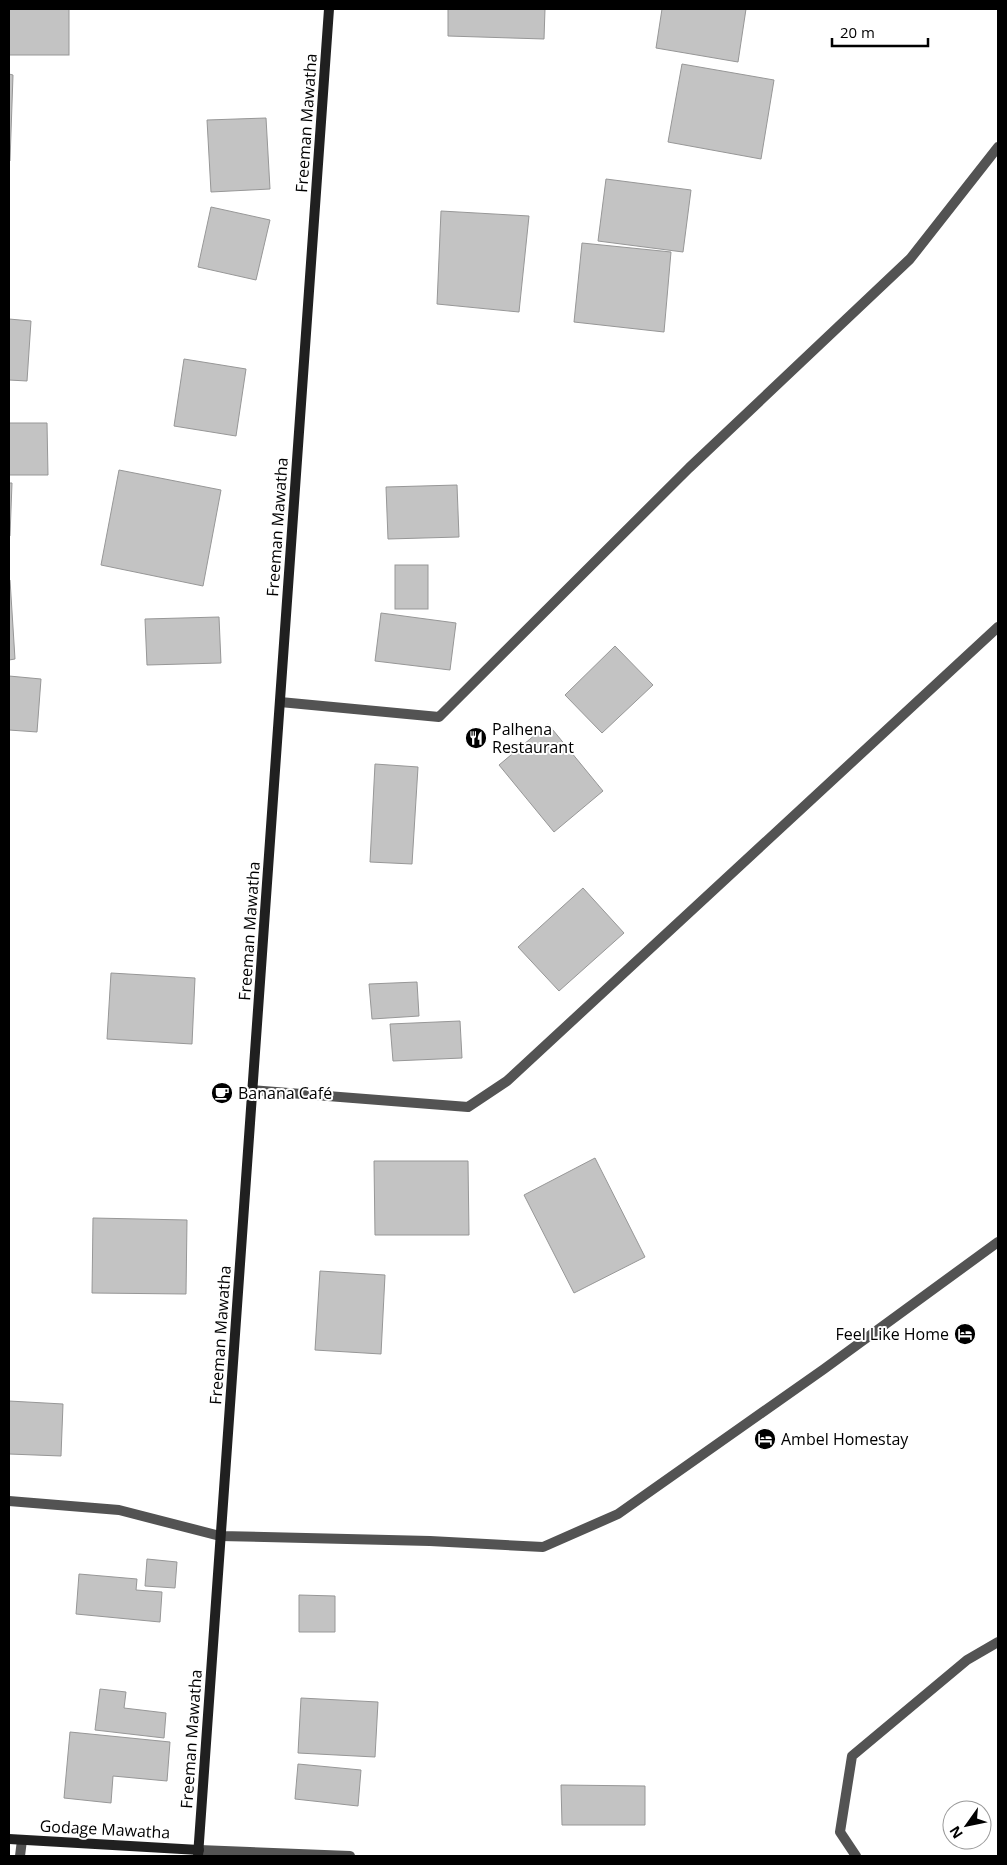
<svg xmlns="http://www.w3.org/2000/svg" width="1007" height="1865" font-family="'Open Sans',sans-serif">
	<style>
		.building { fill: #c3c3c3; stroke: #979797 }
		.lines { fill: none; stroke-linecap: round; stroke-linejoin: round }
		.street { stroke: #535353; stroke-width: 10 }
		.secondary { stroke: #202020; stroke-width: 10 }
		.labels { text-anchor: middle; stroke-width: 4; stroke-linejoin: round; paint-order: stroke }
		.street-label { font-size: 16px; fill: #000; stroke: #fff }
		.poi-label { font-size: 16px; fill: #000; stroke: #fff; text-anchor: start }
	</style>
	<rect width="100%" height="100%" fill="#fff"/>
	<g class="building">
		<rect x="9" y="9" width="60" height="46"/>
		<polygon points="448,9 545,9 544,39 448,36"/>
		<polygon points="662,9 746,9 738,62 656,48"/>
		<polygon points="682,64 774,80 761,159 668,142"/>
		<polygon points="9,74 13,75 10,161 9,161"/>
		<polygon points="266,118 270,189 211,192 207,120"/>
		<polygon points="606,179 691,190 683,252 598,241"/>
		<polygon points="211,207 270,220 256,280 198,267"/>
		<polygon points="441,211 529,216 519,312 437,304"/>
		<polygon points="582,243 671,252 664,332 574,322"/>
		<polygon points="9,319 31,321 27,381 9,380"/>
		<polygon points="184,359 246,369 236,436 174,426"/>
		<polygon points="9,423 47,423 48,475 9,475"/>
		<polygon points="119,470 221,490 203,586 101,565"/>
		<polygon points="9,483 12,483 10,536 9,536"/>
		<polygon points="457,485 459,537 388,539 386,487"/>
		<rect x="395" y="565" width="33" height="44"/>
		<polygon points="9,580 10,580 15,659 9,660"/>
		<polygon points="381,613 456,623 450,670 375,661"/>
		<polygon points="219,617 221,663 147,665 145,619"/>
		<polygon points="615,646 653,685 602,733 565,695"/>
		<polygon points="9,676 41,679 37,732 9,730"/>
		<polygon points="548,724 603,791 554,832 499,765"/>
		<polygon points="375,764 418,767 412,864 370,862"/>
		<polygon points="583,888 624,933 559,991 518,947"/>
		<polygon points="111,973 195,978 192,1044 107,1039"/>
		<polygon points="417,982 419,1016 372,1019 369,984"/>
		<polygon points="460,1021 462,1058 393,1061 390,1024"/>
		<polygon points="595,1158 645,1257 574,1293 524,1195"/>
		<polygon points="374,1161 468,1161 469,1235 375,1235"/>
		<polygon points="93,1218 187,1220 186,1294 92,1293"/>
		<polygon points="320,1271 385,1275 381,1354 315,1350"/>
		<polygon points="9,1401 63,1404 61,1456 9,1454"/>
		<polygon points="147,1559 177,1562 175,1588 145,1586"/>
		<polygon points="79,1574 137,1579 136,1590 162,1592 160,1622 76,1614"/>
		<polygon points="299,1595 335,1596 335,1632 299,1632"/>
		<polygon points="100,1689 126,1692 124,1708 166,1713 164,1738 95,1730"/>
		<polygon points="301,1698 378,1702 375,1757 298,1753"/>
		<polygon points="70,1732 170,1742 167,1781 113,1776 111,1803 64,1798"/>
		<polygon points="298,1764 361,1770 358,1806 295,1799"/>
		<polygon points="561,1785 645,1786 645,1825 562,1825"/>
	</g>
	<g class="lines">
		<g class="street">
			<polyline points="280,702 439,717 689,468 910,259 998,147"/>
			<polyline points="252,1090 468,1107 507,1081 998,627"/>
			<polyline points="9,1501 119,1510 220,1536 430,1541 543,1547 618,1514 824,1369 998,1242"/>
			<polyline points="199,1850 350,1856"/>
			<polyline points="20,1856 22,1840"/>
			<polyline points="856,1856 840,1832 852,1756 967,1660 998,1642"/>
		</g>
		<g class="secondary">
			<polyline points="9,1839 199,1850"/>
			<polyline points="198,1856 329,9"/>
		</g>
	</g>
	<defs>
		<g id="restaurant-disc" transform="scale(1.125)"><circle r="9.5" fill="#000" stroke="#fff"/><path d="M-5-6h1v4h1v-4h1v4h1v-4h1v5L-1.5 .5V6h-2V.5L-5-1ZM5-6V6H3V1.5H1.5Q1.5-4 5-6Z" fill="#fff"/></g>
		<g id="cafe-disc" transform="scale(1.125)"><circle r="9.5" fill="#000" stroke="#fff"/><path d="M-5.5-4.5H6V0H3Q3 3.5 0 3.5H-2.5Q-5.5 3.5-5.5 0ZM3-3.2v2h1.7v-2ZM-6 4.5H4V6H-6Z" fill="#fff"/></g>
		<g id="hotel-disc" transform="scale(1.125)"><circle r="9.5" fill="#000" stroke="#fff"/><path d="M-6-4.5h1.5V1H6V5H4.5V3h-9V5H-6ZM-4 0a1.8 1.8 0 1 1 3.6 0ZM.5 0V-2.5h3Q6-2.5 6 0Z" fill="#fff"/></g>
	</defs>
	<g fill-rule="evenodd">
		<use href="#restaurant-disc" x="476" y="738"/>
		<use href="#cafe-disc" x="222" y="1093"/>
		<use href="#hotel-disc" x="965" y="1334"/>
		<use href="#hotel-disc" x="765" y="1439"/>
	</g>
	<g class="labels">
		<g class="street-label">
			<text transform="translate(306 123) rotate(-86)" y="6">Freeman Mawatha</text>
			<text transform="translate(277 527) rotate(-86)" y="6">Freeman Mawatha</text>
			<text transform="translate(249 931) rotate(-86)" y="6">Freeman Mawatha</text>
			<text transform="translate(220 1335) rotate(-86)" y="6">Freeman Mawatha</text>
			<text transform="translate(191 1739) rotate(-86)" y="6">Freeman Mawatha</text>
			<text transform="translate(105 1829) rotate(3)" y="6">Godage Mawatha</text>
		</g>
		<g class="poi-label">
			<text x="492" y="735">Palhena<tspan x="492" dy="18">Restaurant</tspan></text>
			<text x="238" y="1099">Banana Café</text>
			<text x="949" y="1340" text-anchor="end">Feel Like Home</text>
			<text x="781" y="1445">Ambel Homestay</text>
		</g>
	</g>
	<rect width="1007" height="1865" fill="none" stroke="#000000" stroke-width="20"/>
	<g transform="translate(967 1825) rotate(237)"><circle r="24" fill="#ffffff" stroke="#999999"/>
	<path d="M0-4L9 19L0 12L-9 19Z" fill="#000000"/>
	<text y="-8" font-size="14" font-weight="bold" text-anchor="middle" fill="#000000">N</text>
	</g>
	<path d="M832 38v8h96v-8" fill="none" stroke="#000000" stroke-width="2.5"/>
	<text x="840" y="38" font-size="15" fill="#000000" stroke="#ffffff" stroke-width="4" paint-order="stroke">20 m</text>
</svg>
